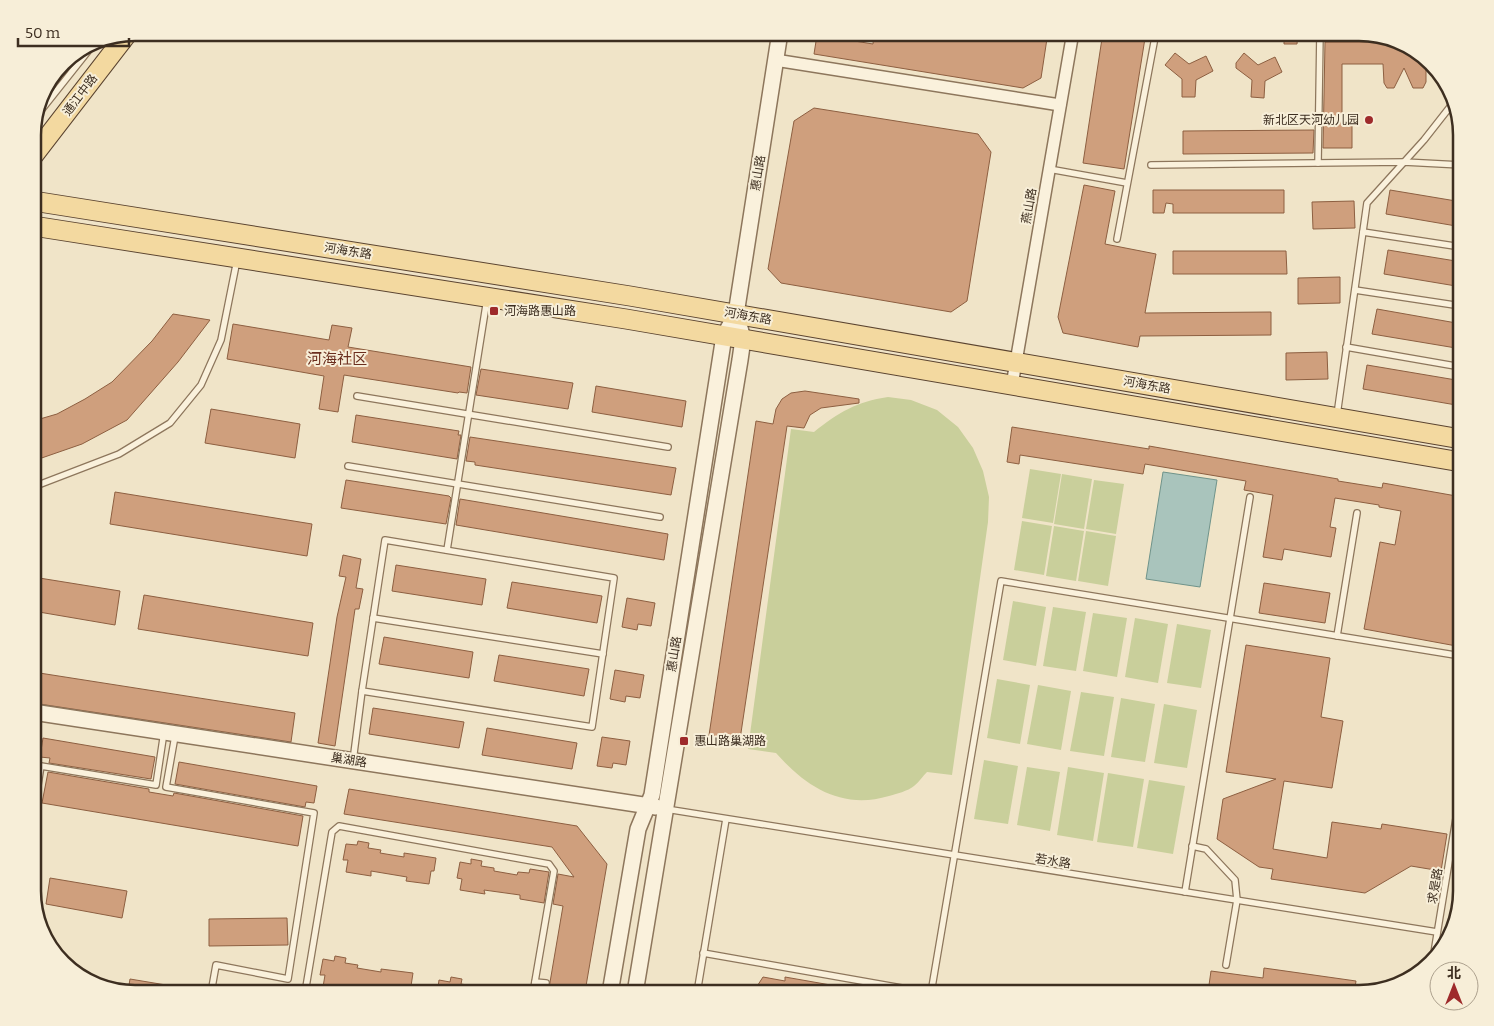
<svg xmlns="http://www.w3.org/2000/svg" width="1494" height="1026" font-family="Bitter,'Noto Sans SC',serif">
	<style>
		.green { fill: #c9cf9b }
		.water { fill: #a9c4bc; stroke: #6f938a }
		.building { fill: #cf9f7d; stroke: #8d5f41 }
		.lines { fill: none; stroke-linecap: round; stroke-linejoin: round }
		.service-casing { stroke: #8d765c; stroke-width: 8 }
		.minor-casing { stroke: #8d765c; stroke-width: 14 }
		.tertiary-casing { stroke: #8d765c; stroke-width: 18 }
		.primary-casing { stroke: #5b4430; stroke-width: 21 }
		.service { stroke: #faf1dc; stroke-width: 5.5 }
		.minor { stroke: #faf1dc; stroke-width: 11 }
		.tertiary { stroke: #faf1dc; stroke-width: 15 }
		.primary { stroke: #f3d9a0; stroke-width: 19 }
		.poi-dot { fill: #9e2a2b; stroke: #f7eed8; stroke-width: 2 }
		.labels { text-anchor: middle; stroke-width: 4; stroke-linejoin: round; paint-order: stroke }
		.street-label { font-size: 12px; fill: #3d2e20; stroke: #f7eed8 }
		.poi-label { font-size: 12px; fill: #3d2e20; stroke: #f7eed8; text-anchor: start }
		.quarter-label { font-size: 15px; fill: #6b2e1e; stroke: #f7eed8 }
		.rim { fill: none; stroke: #3d2e20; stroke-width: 2.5 }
	</style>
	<rect width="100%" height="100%" fill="#f0e4c8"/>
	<g class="green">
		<path d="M888,397L911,400L937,410L958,427L973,448L983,471L989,497L988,522L952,775L927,772C923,776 919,782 914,786C908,791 896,794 889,796C842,810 806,787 776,753L748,749L791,429L814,432C839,412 856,402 888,397Z"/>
		<polygon points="1030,469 1061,474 1053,523 1022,518"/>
		<polygon points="1062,474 1092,479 1084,529 1054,524"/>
		<polygon points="1094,480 1124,484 1116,534 1086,529"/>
		<polygon points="1022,521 1052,526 1044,575 1014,570"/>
		<polygon points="1054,526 1084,531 1076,581 1046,576"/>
		<polygon points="1086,531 1116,536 1108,586 1078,581"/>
		<polygon points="1013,601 1046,607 1036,666 1003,660"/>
		<polygon points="1053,607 1086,612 1076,671 1043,666"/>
		<polygon points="1093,613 1127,618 1117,677 1083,671"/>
		<polygon points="1135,618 1168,624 1158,683 1125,677"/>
		<polygon points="1177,624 1211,630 1201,688 1167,683"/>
		<polygon points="997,679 1030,685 1020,744 987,738"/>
		<polygon points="1038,685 1071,691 1061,750 1027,744"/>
		<polygon points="1081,692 1114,697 1104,756 1070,751"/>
		<polygon points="1121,698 1155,704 1145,762 1111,757"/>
		<polygon points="1164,704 1197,710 1187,768 1154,763"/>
		<polygon points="984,760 1018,766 1008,824 974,819"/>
		<polygon points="1027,767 1060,772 1050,831 1017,825"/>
		<polygon points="1068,767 1104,773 1093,841 1057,835"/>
		<polygon points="1108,773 1144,779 1133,847 1097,842"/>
		<polygon points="1149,780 1185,786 1173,854 1137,848"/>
	</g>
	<polygon class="water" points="1163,472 1217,480 1200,587 1146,579"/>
	<g class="building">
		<polygon points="874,32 1048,32 1041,78 1023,88 814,54 817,35 873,44"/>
		<polygon points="1103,32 1146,32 1124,169 1083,163"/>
		<polygon points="1284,32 1298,32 1297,44 1284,44"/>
		<polygon points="1325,42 1388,42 1416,50 1426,60 1426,82 1423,88 1413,88 1404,68 1394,88 1387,88 1384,83 1383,64 1342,64 1342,122 1352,122 1352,148 1323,148"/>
		<polygon points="1175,53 1189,64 1206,56 1213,71 1196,80 1195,97 1182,97 1182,79 1165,65"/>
		<polygon points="1244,53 1258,65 1275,57 1282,72 1265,81 1264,98 1251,97 1252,80 1236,68 1236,63"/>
		<polygon points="814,108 978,134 991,152 967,301 951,312 781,283 768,269 794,121"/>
		<polygon points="1314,130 1313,153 1183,154 1183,131"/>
		<polygon points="1084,185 1115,191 1105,244 1156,254 1145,313 1271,312 1271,335 1140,336 1138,347 1063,333 1058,317"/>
		<polygon points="1153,190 1284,190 1284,213 1173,213 1173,204 1166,203 1164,213 1153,213"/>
		<polygon points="1390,190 1462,202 1462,227 1386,214"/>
		<polygon points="1354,201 1355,228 1313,229 1312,202"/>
		<polygon points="1388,250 1462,262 1462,287 1384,274"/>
		<polygon points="1173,251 1286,251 1287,274 1173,274"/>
		<polygon points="1340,277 1340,303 1298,304 1298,278"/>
		<polygon points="1377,309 1462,324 1462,349 1372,334"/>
		<polygon points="173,314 210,320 178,362 127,420 82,444 33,461 33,421 57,414 85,399 112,382 152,341"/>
		<polygon points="233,324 329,340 332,325 352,328 348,347 471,367 467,393 459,392 458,393 344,375 338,412 319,409 324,376 227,359"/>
		<polygon points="1327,352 1328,379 1286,380 1286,353"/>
		<polygon points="1367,365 1462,381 1462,406 1363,389"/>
		<polygon points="481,369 573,383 568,409 476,395"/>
		<polygon points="596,386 686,401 682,427 592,412"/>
		<polygon points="805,391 859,399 859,403 821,408 810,415 804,428 787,426 739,746 708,742 756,421 773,424 776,409 782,399 791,393"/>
		<polygon points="211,409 300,424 295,458 205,443"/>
		<polygon points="356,415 459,431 458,435 461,435 457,459 352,442"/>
		<polygon points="1012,427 1149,449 1149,446 1338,479 1338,481 1382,488 1383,483 1462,497 1462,647 1364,629 1380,542 1395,545 1401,511 1379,507 1379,505 1335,498 1330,527 1336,528 1331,557 1284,549 1282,560 1263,557 1273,495 1244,490 1246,481 1145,464 1143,474 1020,455 1019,464 1007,462"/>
		<polygon points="470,437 676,468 671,495 475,465 475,462 466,461"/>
		<polygon points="346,480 449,496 451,498 446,524 341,508"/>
		<polygon points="115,492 312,524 307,556 110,524"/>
		<polygon points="460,499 668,534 664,560 456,525"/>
		<polygon points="343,555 361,559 356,588 363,589 359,609 355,609 335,746 318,743 337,617 346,577 339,576"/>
		<polygon points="396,565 486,579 482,605 392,591"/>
		<polygon points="33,577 120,591 115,625 33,611"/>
		<polygon points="512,582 602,596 597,623 507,608"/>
		<polygon points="1264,583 1330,593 1325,623 1259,613"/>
		<polygon points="144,595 313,623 308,656 138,629"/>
		<polygon points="627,598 655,603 651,626 638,624 637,630 622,627"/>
		<polygon points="384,637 473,652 469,678 379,664"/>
		<polygon points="1246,645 1330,658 1321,717 1343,721 1332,788 1284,781 1273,849 1327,858 1332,822 1381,829 1382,824 1447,834 1441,871 1411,866 1365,893 1271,879 1273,869 1259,867 1217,839 1223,799 1276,779 1226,772"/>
		<polygon points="499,655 589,669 584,696 494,681"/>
		<polygon points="615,670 644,675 640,698 626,696 625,702 610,699"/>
		<polygon points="33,672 295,713 291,742 33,703"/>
		<polygon points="373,708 464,722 459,748 369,734"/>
		<polygon points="487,728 577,743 572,769 482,755"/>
		<polygon points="602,737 630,741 626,765 613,763 612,768 597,766"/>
		<polygon points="43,738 155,757 151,779 49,763 50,758 40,757"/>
		<polygon points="179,762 317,786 314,803 306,802 305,807 175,784"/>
		<polygon points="48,772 149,789 149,792 173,796 174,793 303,816 298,846 42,803"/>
		<polygon points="349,789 577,826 607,864 586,986 583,989 585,994 548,994 563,906 553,904 558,874 574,877 552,847 344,814"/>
		<polygon points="358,841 369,843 368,848 381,850 380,853 404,857 404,853 436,858 434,871 431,871 429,884 406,881 407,877 371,871 371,876 346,872 348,860 343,860 346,844 357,845"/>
		<polygon points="471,859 482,861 481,866 494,868 494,871 517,875 518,872 529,873 530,869 549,872 544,903 520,899 520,895 484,890 485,894 460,890 462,879 457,878 460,862 471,864"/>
		<polygon points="50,878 127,891 122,918 46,904"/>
		<polygon points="287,918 288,945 209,946 209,919"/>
		<polygon points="335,956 346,958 345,963 358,965 357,968 381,972 381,969 413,973 411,986 408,986 406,994 383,994 384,992 348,987 348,991 323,987 325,975 320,975 323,959 334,961"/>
		<polygon points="1264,968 1356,981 1354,994 1220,994 1208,992 1211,971 1263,978"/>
		<polygon points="451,977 462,979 461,984 480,987 480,994 437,994 439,980 450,982"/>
		<polygon points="763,977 785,981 785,977 842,987 842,994 752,994"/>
		<polygon points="130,979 178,987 177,994 136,994 128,991"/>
	</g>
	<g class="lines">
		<g class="service-casing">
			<g id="service">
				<polyline points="40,98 76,54"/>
				<polyline points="35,118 97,40"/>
				<polyline points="1318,163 1320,32"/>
				<polyline points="1151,165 1404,162 1461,165"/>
				<polyline points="1049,169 1127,183"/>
				<polyline points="1363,232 1461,247"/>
				<polyline points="1117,239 1156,32"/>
				<polyline points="1355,290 1461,306"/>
				<polyline points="1346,347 1461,367"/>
				<polyline points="357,396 668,447"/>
				<polyline points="1337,415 1367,203 1424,140 1453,103"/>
				<polyline points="348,466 660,517"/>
				<polyline points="33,487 119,454 170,423 201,385 221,340 237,260"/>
				<polygon points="385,540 614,578 592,727 362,691"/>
				<polyline points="447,550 487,299"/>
				<polyline points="373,618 603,654"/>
				<polyline points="1337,636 1357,513"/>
				<polyline points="175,736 166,787 314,813 288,979 216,965 211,993"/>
				<polyline points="353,761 362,691"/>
				<polyline points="666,809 1437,932"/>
				<polyline points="33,817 41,766 156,785 164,732"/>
				<polyline points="1192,846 1206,849 1235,880 1237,900 1226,965"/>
				<polyline points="1185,892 1250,497"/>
				<polyline points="703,953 930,993"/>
				<polyline points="1433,959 1461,788"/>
				<polyline points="535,982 546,983"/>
				<polyline points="588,990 610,993"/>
				<polyline points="305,993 332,832 339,826 549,864 554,871 533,993"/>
				<polyline points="697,993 726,819"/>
				<polyline points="931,993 1001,581 1461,656"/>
			</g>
		</g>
		<g class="minor-casing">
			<g id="minor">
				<polyline points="775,60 1060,105"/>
				<polyline points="1012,385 1073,32"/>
			</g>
		</g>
		<g class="tertiary-casing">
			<g id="tertiary">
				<polyline points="33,712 656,807"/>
				<polyline points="610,993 638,829 652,795 724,336 736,314 780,32"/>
				<polyline points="635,993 740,360 743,339 740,328"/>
			</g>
		</g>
		<g class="primary-casing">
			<g id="primary">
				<polyline points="33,156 127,34"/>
				<polyline points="33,201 630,296 1461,439"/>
				<polyline points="33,226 626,319 1461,462"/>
			</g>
		</g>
		<use href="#service" class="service"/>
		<use href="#minor" class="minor"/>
		<use href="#tertiary" class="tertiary"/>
		<use href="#primary" class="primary"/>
	</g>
	<g class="poi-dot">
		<circle cx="1369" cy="120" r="5"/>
		<rect x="489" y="306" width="10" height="10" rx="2.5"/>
		<rect x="679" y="736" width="10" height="10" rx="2.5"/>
	</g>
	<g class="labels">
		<g class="street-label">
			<text transform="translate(80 95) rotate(-53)" y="4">通江中路</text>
			<text transform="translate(758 173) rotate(-81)" y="4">惠山路</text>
			<text transform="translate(1029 206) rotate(-80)" y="4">燕山路</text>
			<text transform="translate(348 251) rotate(9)" y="4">河海东路</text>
			<text transform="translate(748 316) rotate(10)" y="4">河海东路</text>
			<text transform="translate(1147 385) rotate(10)" y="4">河海东路</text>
			<text transform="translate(674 654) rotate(-81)" y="4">惠山路</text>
			<text transform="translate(349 760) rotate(9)" y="4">巢湖路</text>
			<text transform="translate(1053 861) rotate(9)" y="4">若水路</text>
			<text transform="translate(1435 886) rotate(-80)" y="4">求是路</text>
		</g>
		<g class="poi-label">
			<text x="1359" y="124" text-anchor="end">新北区天河幼儿园</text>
			<text x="504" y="315">河海路惠山路</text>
			<text x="694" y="745">惠山路巢湖路</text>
		</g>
		<g class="quarter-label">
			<text x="337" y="364">河海社区</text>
		</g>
	</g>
	<path d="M0 0H1494V1026H0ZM135 41H1359A94 94 0 0 1 1453 135V891A94 94 0 0 1 1359 985H135A94 94 0 0 1 41 891V135A94 94 0 0 1 135 41Z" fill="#f7eed8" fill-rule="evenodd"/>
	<path class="rim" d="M135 41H1359A94 94 0 0 1 1453 135V891A94 94 0 0 1 1359 985H135A94 94 0 0 1 41 891V135A94 94 0 0 1 135 41Z"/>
	<g transform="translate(1454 986)"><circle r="24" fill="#f7eed8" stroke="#ada18e"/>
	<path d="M0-4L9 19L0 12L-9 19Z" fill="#9e2a2b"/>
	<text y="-8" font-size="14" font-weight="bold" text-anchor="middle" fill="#3d2e20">北</text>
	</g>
	<path d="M18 38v8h111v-8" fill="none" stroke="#3d2e20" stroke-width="2.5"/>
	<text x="25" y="38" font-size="15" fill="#3d2e20" stroke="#f7eed8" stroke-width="4" paint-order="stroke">50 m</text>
</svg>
